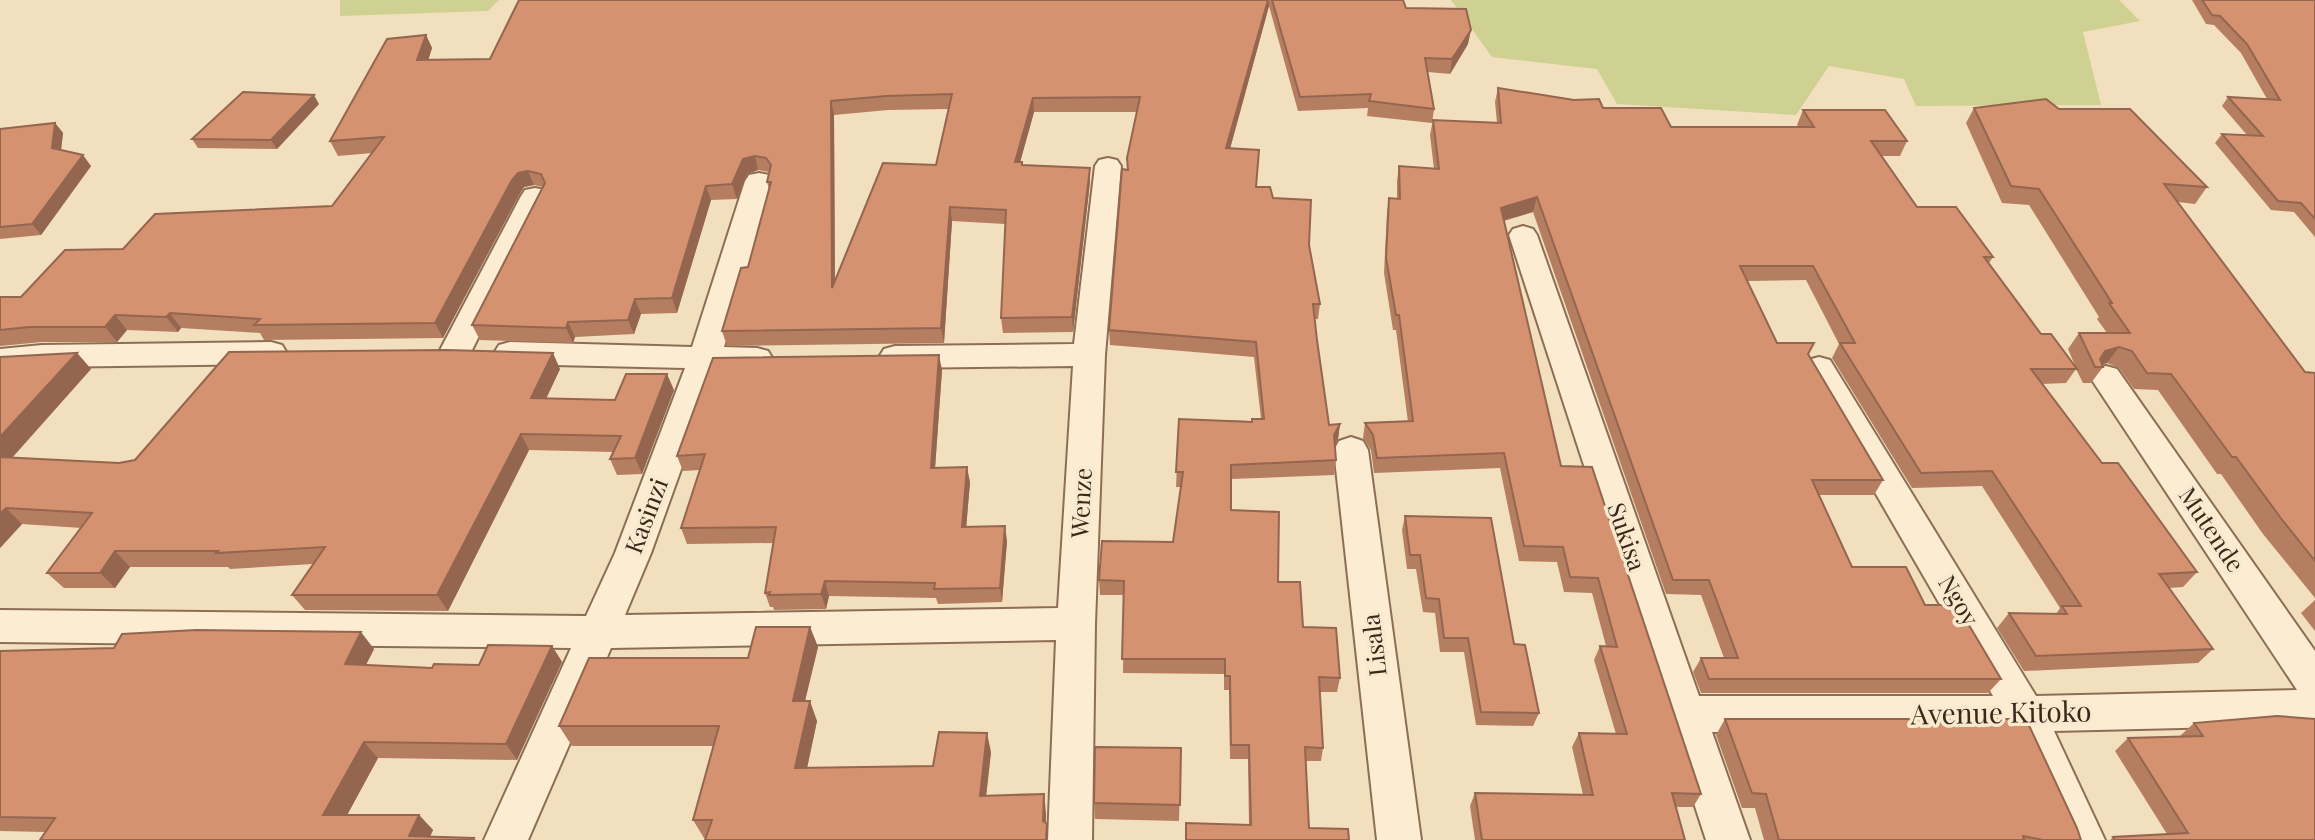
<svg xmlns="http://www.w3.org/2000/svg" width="2315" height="840" font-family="'Playfair Display',serif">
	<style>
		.green { fill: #ced191 }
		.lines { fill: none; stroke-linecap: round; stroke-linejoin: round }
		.street-casing { stroke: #8c6e55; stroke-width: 4 }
		.street { fill: #fcecd2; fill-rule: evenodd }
		.wall { fill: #b67e61; fill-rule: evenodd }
		.shaded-wall { fill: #94664f }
		.building { fill: #d49271; stroke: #94664f; stroke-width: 2; fill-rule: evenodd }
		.labels { text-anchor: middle; stroke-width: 7; stroke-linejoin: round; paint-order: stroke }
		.street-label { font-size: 24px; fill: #3a281b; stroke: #f9e9cf }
		.near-street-label { font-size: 28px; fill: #3a281b; stroke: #f9e9cf }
	</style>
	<rect width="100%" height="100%" fill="#f2dfbe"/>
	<g class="green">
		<polygon points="340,0 499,0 488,11 340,16"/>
		<polygon points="1451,0 2119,0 2140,21 2083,32 2101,105 1916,106 1904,79 1829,66 1796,115 1617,104 1597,69 1492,57"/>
	</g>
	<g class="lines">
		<g class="street-casing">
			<g id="street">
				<polygon points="1108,158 1117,160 1121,166 1105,355 1095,624 1092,840 1048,840 1056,640 611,648 528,840 484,840 571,648 0,642 0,610 586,616 615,553 685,368 510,364 499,361 494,353 499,345 510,342 692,347 745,181 749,175 759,173 769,175 773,181 724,347 757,348 768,351 773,359 768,367 757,370 717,369 651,553 625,615 1058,608 1073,366 895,368 884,365 879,357 884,349 895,346 1074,344 1095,166 1099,160"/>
				<polygon points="535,188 545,190 549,196 471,352 466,360 455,363 444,360 439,352 521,196 525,190"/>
				<polygon points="1523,226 1533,229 1537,235 1699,696 1993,696 1803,368 1808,360 1819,357 1830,360 2036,696 2297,690 2090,377 2095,369 2106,366 2117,369 2315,651 2315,725 2054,731 2105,840 2061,840 2013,732 1712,732 1750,840 1706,840 1509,235 1513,229"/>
				<polygon points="271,342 282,345 287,353 282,361 271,364 42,367 0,371 0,349 42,345"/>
				<polygon points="1351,437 1363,441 1368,450 1421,840 1377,840 1334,450 1339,441"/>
			</g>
		</g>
		<use href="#street" class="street"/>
	</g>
	<g class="wall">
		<path d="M519,0H1403L1406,8L1468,44L1450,74L1428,72L1434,109L1432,123L1367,116L1368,108L1298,111L1269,6L1230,149L1256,187L1273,198L1309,245L1320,304L1318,319H1315L1317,340L1329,425L1340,424L1338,439L1335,444L1336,460L1334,475L1231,479V510L1278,582L1303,627L1340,678L1337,692H1320L1323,748L1321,761H1306L1309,828L1249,825L1248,759H1230L1229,690H1224V674L1123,673L1124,595H1100L1099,580L1173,542L1181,487H1176L1179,419L1252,421L1261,419L1254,357L1110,345L1109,330L1127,170V158L1137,112H1034L1020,162L1023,165L1090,182L1073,332L1003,333L1001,318L1005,224L952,221L944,343L727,346L722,331L748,267L769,189L767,182L769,172L758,170L747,174L737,199L711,200L677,313L641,314L634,334L575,337L573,343L480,340L472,325L543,187L534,185L524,187L519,195L443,338L264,340L260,333L181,328L178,332L127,330L117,342H42L0,346V297H21L123,249L332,206L372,153L338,156L330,141L426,35L432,48L428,60L490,59ZM948,109L936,165L835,280L834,115L888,110Z"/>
		<polygon points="2192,0 2315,0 2315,237 2294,212 2271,210 2215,143 2222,134 2247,135 2222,106 2228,97 2267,99 2241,53 2214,25 2206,24"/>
		<polygon points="1498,88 1603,108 1671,127 1799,127 1797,125 1803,110 1907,141 1900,156 1881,156 1917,207 1993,257 1989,263 2041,334 2076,368 2068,349 2079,333 2107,333 2097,319 2099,317 2029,205 2002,203 1966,123 1974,108 2059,109 2207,187 2195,204 2178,202 2305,372 2315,373 2315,598 2263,534 2221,474 2217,474 2158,390 2134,389 2119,368 2107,363 2102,365 2103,367 2091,383 2083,383 2076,369 2066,383 2042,384 2102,463 2197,572 2183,587 2169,588 2213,649 2198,663 2024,671 1997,628 2009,613 2056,614 2060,608 1982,486 1912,488 1832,358 1839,344 1806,280 1747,281 1777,343 1808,354 1883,480 1874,495 1819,495 1852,567 1925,605 2001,679 1988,693 1701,693 1693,672 1701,658 1724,658 1701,595 1666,594 1533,212 1504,221 1561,466 1701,794 1693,807 1676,807 1685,840 1475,840 1470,806 1475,793 1583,795 1572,747 1579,733 1616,734 1594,660 1600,646 1606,646 1592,593 1564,592 1557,562 1519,561 1500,468 1374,473 1371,450 1363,438 1365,423 1408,422 1396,330 1393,330 1384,273 1387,213 1389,198 1397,199 1397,181 1399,166 1434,169 1430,135 1433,120 1497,123 1495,102"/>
		<polygon points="319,104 277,149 198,148 192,139"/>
		<polygon points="55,123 63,133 61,150 91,166 41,235 0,239 0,129"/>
		<polygon points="77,353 91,369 12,458 119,463 560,369 546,398 615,400 674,390 642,474 617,475 610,459 613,452 529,450 448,611 305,610 292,595 313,564 230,569 228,567 130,567 115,588 64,588 47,573 82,528 22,524 0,548 0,357"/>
		<polygon points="942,370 935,467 970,482 966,527 1007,541 1002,602 938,604 936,598 829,596 826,609 774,610 773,607 770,607 765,593 773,543 687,544 681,528 700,470 683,471 677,456"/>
		<polygon points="1405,516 1514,644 1539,713 1533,726 1476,725 1464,652 1440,652 1435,613 1423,612 1416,569 1407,569 1402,530"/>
		<polygon points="2315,600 2315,631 2301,613"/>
		<polygon points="810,627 818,647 805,701 817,721 807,768 933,766 991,752 986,796 1046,813 1046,824 704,838 693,820 714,746 572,746 559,726 748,658"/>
		<polygon points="552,646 562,662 517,760 378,758 347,815 419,815 433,830 430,837 474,838 476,840 40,840 45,832 0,831 0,651 374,649 366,665 432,668 479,665"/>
		<polygon points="1725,719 2081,840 1764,840 1755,808 1742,808 1716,735"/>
		<polygon points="2194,723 2315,840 2110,840 2113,837 2167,834 2115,751 2128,738 2180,737 2180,736"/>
		<polygon points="1181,748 1179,821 1095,819 1094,803"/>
	</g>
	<g class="shaded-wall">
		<polygon points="1268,0 1269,0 1269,6 1226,163 1226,148"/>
		<polygon points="1471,30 1468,44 1450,74 1452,59"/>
		<polygon points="426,35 432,48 424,74 417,60"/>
		<polygon points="314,95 319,104 277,149 271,140"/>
		<polygon points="1033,98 1034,112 1016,177 1015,162"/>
		<polygon points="831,101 834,115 835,303 832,288"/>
		<polygon points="55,123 63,133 60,158 52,148"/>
		<polygon points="83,155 91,166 41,235 32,224"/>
		<polygon points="755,156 758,170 747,174 737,199 732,184 743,159"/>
		<polygon points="1090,168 1090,182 1073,332 1072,317"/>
		<polygon points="528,171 534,185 524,187 519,195 443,338 435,323 512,180 518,173"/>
		<polygon points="706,186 711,200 677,313 672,298"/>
		<polygon points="1537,197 1533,212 1497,222 1501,208"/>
		<polygon points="950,207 952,221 944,343 941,328"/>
		<polygon points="635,299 641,314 634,334 628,320"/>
		<polygon points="170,313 181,328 178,332 166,317"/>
		<polygon points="115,315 127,330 117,342 105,327"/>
		<polygon points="568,322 575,337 573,343 566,328"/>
		<polygon points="2119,347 2107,363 2095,367 2105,351"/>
		<polygon points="77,353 91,369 0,471 0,437"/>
		<polygon points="553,353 560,369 539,414 531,398"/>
		<polygon points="939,355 942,370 934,483 931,468"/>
		<polygon points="667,374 674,390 642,474 635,458"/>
		<polygon points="1340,424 1338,439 1331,450 1334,435"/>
		<polygon points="521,434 529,450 448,611 437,595"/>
		<polygon points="967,467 970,482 965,542 962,527"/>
		<polygon points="6,508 22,524 0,548 0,514"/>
		<polygon points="1005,526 1007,541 1002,602 1000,588"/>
		<polygon points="115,551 130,567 115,588 100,573"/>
		<polygon points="825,581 829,596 826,609 821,594"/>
		<polygon points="810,627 818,647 800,721 793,701"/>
		<polygon points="361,632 374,649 358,680 345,664"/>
		<polygon points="552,646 562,662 517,760 506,744"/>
		<polygon points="810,701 817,721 803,787 795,768"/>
		<polygon points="987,733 991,752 984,815 980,796"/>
		<polygon points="364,742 378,758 339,830 323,815"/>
		<polygon points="1044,794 1046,813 1045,840 1043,821"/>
		<polygon points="419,815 433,830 428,840 409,836"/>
	</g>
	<g class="building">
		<path d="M519,0H1268L1226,148L1259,150L1256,187H1270L1273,198L1311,200L1309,245L1320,304H1313L1317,340L1329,425L1340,424L1334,435L1336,460L1231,465V510L1279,512L1278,582H1300L1303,627L1336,628L1340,678L1319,677L1323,748L1305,747L1309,828L1348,829L1349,840H1186V823L1251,825L1249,745H1231L1230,676H1225V659H1122L1124,581L1099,580L1102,541L1173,542L1183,472H1176L1179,419L1252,422V419H1264L1256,342L1109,330L1122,169L1128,170L1127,158L1140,97L1033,98L1015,162H1022V165L1090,168L1072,317L1001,318L1006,210L950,207L941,328L722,331L741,268L748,267L771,182H767L771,165L766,158L755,156L743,159L732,184L706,186L672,298L635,299L628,320L568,322L566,328L472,325L545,183L541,174L528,171L518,173L512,180L435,323L254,325L260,319L170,313L166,317L115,315L105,327H29L0,330V297H21L65,250L123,249L155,214L332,206L384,137L330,141L387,39L426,35L417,60L490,59ZM952,94L936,165L883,163L832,288L831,101L886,96Z"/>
		<polygon points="1272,0 1403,0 1406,8 1466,9 1471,30 1452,59 1425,58 1434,109 1369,101 1371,94 1300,97"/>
		<polygon points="2202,0 2315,0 2315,219 2301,203 2278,201 2222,134 2263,136 2228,97 2280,100 2247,44 2220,16 2212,15"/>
		<polygon points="1498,88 1574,100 1599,99 1603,108 1661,108 1671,127 1814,127 1803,110 1885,110 1907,141 1871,141 1917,207 1956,207 1993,257 1984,257 2041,334 2051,334 2077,369 2031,369 2102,463 2118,463 2197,572 2159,574 2213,649 2036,656 2009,613 2067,614 2062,606 2081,606 1992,471 1921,473 1840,343 1855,343 1813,266 1740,266 1777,343 1814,343 1808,354 1883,480 1812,480 1852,567 1906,567 1925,605 1957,605 2001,679 1709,679 1701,658 1738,658 1709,580 1673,580 1537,197 1501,208 1561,466 1592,467 1701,794 1672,793 1685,840 1482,840 1475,793 1593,795 1579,733 1627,734 1600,646 1617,647 1598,578 1570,577 1563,547 1524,546 1504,453 1377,458 1373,435 1365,423 1413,421 1399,315 1396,315 1386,258 1389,198 1400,199 1399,166 1439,169 1433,120 1501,123"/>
		<polygon points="243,92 314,95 271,140 192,139"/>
		<polygon points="2046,99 2059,109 2130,109 2207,187 2164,184 2305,372 2315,373 2315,561 2280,517 2236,457 2232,457 2171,374 2147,373 2132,351 2119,347 2105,351 2100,359 2103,367 2095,367 2079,333 2130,333 2109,303 2112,303 2039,189 2011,186 1974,108"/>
		<polygon points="55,123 52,148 83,155 32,224 0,227 0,129"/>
		<polygon points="446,350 553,353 531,398 615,400 626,374 667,374 635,458 610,459 621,436 521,434 437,595 292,595 325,547 216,553 218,551 115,551 100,573 47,573 92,513 6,508 0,514 0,457 119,463 135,460 229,352"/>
		<polygon points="77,353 0,437 0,357"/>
		<polygon points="939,355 931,468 967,467 962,527 1005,526 1000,588 934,589 935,583 825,581 821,594 769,595 770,592 765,593 776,527 681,528 705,454 677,456 713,358"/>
		<polygon points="1405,516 1491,518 1514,644 1525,645 1539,713 1481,712 1468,638 1444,638 1439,599 1426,598 1420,555 1410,555"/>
		<polygon points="756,627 810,627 793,701 810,701 795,768 933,766 939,732 987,733 980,796 1044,794 1043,821 1047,824 1046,840 705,840 712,820 693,820 719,726 559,726 589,658 748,658"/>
		<polygon points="196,630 361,632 345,664 432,668 434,664 479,665 488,645 552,646 506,744 364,742 323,815 419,815 409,836 474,838 473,840 40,840 55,818 0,817 0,651 114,648 122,634"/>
		<polygon points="2277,716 2315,719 2315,840 2115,840 2113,837 2188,833 2128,738 2203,736 2194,723"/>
		<polygon points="1725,719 2026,719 2077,828 2081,840 2043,840 2023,836 2024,840 1779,840 1766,794 1752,793"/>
		<polygon points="1095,747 1181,748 1180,805 1094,803"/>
	</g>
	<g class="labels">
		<g class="street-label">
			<text transform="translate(1082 503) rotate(-87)" y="8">Wenze</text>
			<text transform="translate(647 516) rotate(-69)" y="8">Kasinzi</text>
			<text transform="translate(2211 530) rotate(56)" y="8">Mutende</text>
			<text transform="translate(1626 537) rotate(71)" y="8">Sukisa</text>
			<text transform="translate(1958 601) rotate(59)" y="8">Ngoy</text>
			<text transform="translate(1375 645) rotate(-97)" y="8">Lisala</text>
		</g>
		<g class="near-street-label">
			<text transform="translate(2001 713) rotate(-1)" y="10">Avenue Kitoko</text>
		</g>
	</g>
</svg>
